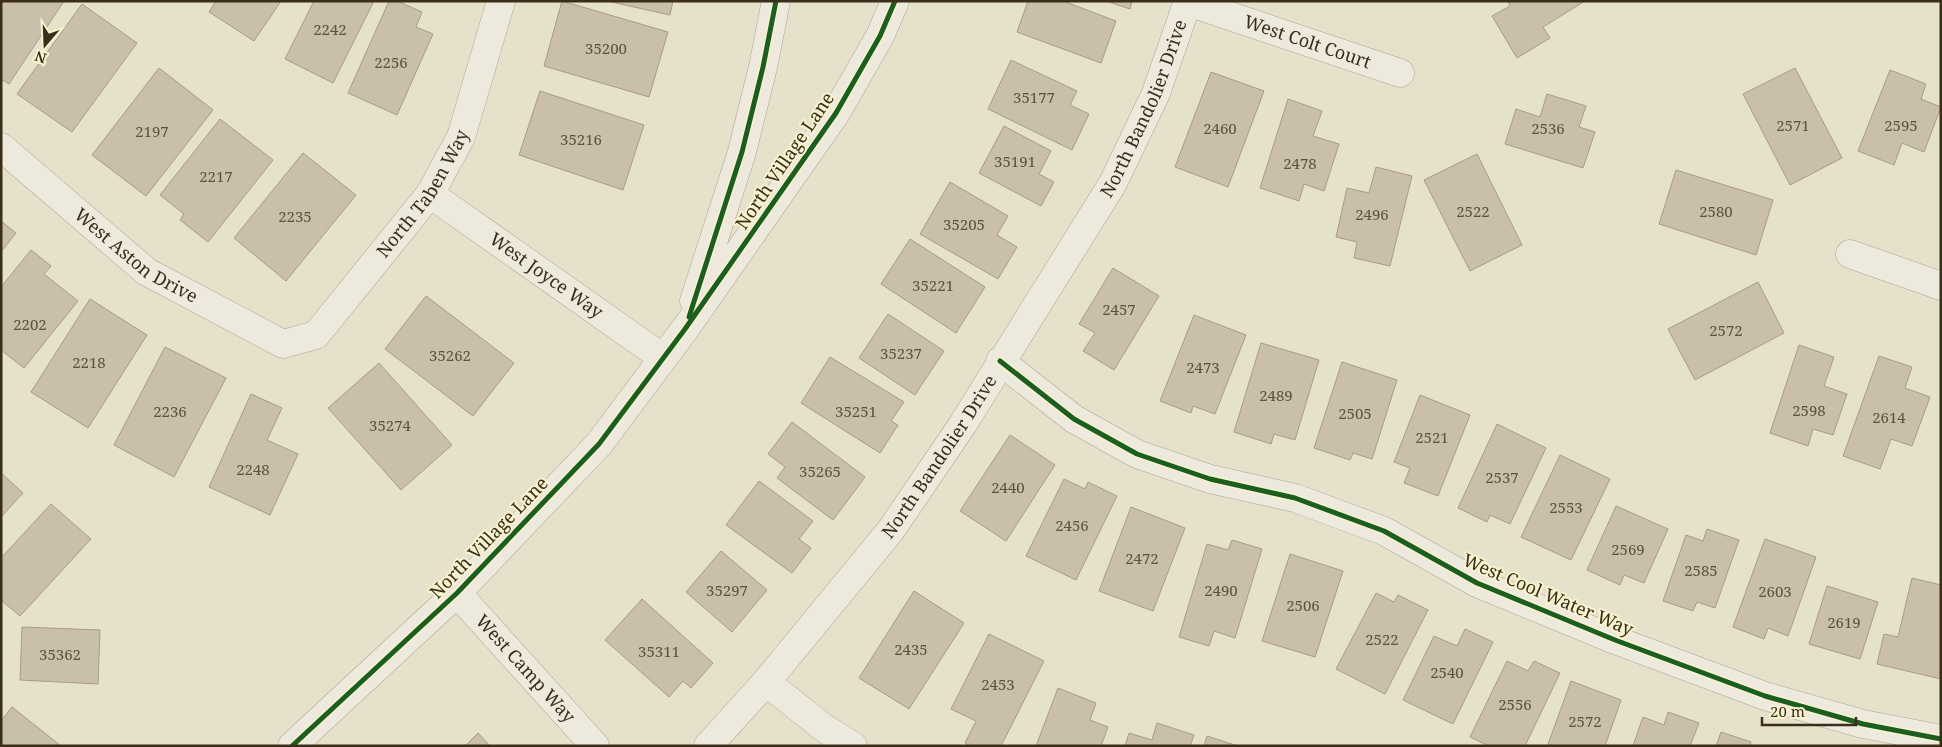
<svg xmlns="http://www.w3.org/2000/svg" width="1942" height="747" font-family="'Noto Serif',serif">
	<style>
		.building { fill: #cabfaa; stroke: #a69c89 }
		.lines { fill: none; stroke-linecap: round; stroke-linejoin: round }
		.minor-casing { stroke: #aba594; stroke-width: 29 }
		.minor { stroke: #edeadd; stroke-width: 28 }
		.cycleway-casing { stroke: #f9f2cf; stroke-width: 8 }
		.cycleway { stroke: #1b5e20; stroke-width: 5 }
		.labels { text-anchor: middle; stroke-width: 4; stroke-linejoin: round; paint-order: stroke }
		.number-label { font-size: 15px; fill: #5e523f }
		.street-label { font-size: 18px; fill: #3a2e1b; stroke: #f9f2cf }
	</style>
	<rect width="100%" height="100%" fill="#e6e1ca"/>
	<g class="building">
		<polygon points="1,1 64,1 9,84 1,79"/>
		<polygon points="216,1 281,1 254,41 209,12"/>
		<polygon points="314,1 374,1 333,83 285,59"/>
		<polygon points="389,1 397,1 422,12 416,27 433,34 397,115 348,93"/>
		<polygon points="562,1 668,32 649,97 544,66"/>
		<polygon points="607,1 673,1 670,15"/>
		<polygon points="1028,1 1063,1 1116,21 1101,63 1017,32"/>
		<polygon points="1106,1 1132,1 1130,9"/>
		<polygon points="1508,1 1585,1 1543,27 1550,38 1517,58 1492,16 1510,6"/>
		<polygon points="82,4 137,43 72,132 17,94"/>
		<polygon points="1011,60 1077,91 1070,105 1089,114 1072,150 988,109"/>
		<polygon points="159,68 213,110 146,196 92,155"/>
		<polygon points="1795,68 1842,158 1790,185 1743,94"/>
		<polygon points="1890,70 1926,84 1921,99 1941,107 1924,152 1902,143 1894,165 1858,151"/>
		<polygon points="1211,72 1264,91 1228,187 1175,167"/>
		<polygon points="540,91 644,125 623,190 519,155"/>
		<polygon points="1547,94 1586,106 1579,127 1595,132 1583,168 1505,144 1516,109 1540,117"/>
		<polygon points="1288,99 1322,111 1313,136 1339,144 1324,191 1304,184 1299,201 1260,188"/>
		<polygon points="220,119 273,160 208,242 180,220 184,214 160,195"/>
		<polygon points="1004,126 1051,151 1039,174 1054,182 1041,206 979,173"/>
		<polygon points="303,153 356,195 286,281 234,238"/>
		<polygon points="1477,154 1522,245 1470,271 1424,180"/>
		<polygon points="1376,167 1412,176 1390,266 1354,258 1357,242 1336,237 1347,188 1369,193"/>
		<polygon points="1676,170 1773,200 1756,255 1659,224"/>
		<polygon points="950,182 1008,216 997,235 1017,247 998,279 920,234"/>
		<polygon points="1,221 16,233 1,252"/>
		<polygon points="910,239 985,287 956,333 881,284"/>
		<polygon points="31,250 51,266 44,274 78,301 24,368 1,350 1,287"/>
		<polygon points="1113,268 1159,296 1114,370 1083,351 1095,333 1079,324"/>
		<polygon points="1758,282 1784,333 1695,380 1668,329"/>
		<polygon points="426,296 514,363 473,416 385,349"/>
		<polygon points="90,299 147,335 88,428 31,392"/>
		<polygon points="888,314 944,351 915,395 859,358"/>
		<polygon points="1194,315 1246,335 1215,414 1193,406 1191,413 1160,401"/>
		<polygon points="1261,343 1319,360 1295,440 1274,434 1271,444 1234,432"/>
		<polygon points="1799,345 1834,357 1824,386 1847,394 1833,435 1813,429 1808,446 1770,433"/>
		<polygon points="165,347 226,378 174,477 114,445"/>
		<polygon points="1879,356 1912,367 1905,388 1930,397 1912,446 1891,439 1880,469 1843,456"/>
		<polygon points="830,357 904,402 891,421 898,425 880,453 801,403"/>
		<polygon points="1342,362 1397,380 1372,459 1353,453 1350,460 1314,448"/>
		<polygon points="379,363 452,445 401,490 328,408"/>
		<polygon points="251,394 282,408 267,440 298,454 270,515 209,487"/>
		<polygon points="1420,395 1470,415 1438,496 1404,483 1410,468 1394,462"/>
		<polygon points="792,422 865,477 833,520 777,478 785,467 768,454"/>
		<polygon points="1497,424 1546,448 1510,524 1490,515 1487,522 1458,508"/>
		<polygon points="1010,435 1055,465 1006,541 960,511"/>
		<polygon points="1560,455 1610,479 1571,560 1521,537"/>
		<polygon points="1,473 23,493 1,517"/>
		<polygon points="1064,479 1085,489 1088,482 1117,496 1076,580 1026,556"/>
		<polygon points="759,481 813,521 799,539 811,548 792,573 726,525"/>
		<polygon points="51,504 91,539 20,616 1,600 1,558"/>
		<polygon points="1616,506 1668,529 1644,583 1624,575 1620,585 1587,570"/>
		<polygon points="1131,507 1185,528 1153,611 1099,591"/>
		<polygon points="1707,529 1739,540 1715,608 1697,602 1693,611 1663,601 1686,535 1703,541"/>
		<polygon points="1765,539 1816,557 1788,636 1768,628 1764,639 1733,627"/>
		<polygon points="1232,540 1262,549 1235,638 1214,631 1209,646 1179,637 1207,544 1228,550"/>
		<polygon points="721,551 767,590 732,632 686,592"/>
		<polygon points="1290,554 1343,571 1315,657 1262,641"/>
		<polygon points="1912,578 1941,585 1941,679 1877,664 1884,634 1898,637"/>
		<polygon points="1827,586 1878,602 1860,659 1809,644"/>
		<polygon points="914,591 964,623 909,709 859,678"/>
		<polygon points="1376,593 1394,602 1398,595 1428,610 1385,694 1336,669"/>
		<polygon points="642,599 713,663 691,688 683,681 669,697 605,640"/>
		<polygon points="22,627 100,630 98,684 20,680"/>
		<polygon points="1465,629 1493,642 1453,724 1403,700 1434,636 1457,646"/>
		<polygon points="989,634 1044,661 1001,746 970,746 965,743 976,721 951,709"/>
		<polygon points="1507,661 1528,671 1534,661 1560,673 1525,746 1489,746 1470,737"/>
		<polygon points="1571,681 1621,700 1605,746 1554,746 1548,744"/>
		<polygon points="1058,688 1096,703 1090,720 1108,727 1101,746 1036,746"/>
		<polygon points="12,707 61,746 1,746 1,721"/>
		<polygon points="1668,712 1699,723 1690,746 1633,746 1643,717 1664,725"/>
		<polygon points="1157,723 1194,735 1190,746 1125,746 1129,733 1152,740"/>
		<polygon points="1721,732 1751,742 1750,746 1716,746"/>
		<polygon points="478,733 490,746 465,746"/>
		<polygon points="1207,736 1238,746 1204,746"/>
	</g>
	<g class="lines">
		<g class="minor-casing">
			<g id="minor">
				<path id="s1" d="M1188,2L1400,73"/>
				<path id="s2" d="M1,147L147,272L283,344L316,335L430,194L461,137L501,1"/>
				<path id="s3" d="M430,194L663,358"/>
				<polyline points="1850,254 1941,286"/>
				<polyline points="694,301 742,152 763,67 776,1"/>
				<polyline points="1000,361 1074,419 1137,454 1210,479 1295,498 1384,531 1477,583 1615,640 1765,696 1863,724 1941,739"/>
				<path id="s4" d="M457,593L595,746"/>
				<polyline points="766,682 824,728 853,746"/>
				<polyline points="292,746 457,593 599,444 685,329 836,113 880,36 895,1"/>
				<path id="s5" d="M708,746L766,682L891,530L963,424L1113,183L1156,93L1188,1"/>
			</g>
		</g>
		<use href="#minor" class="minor"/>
		<g class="cycleway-casing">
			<g id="cycleway">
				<polyline points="689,317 742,152 763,67 776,1"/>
				<polyline points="1000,361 1074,419 1137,454 1210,479 1295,498 1384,531 1477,583 1615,640 1765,696 1863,724 1941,739"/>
				<polyline points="292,746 457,593 599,444 685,329 836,113 880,36 895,1"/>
			</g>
		</g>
		<use href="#cycleway" class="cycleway"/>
	</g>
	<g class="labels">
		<g class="number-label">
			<text x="330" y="35">2242</text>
			<text x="606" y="54">35200</text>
			<text x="391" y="68">2256</text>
			<text x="1034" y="103">35177</text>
			<text x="1793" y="131">2571</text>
			<text x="1901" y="131">2595</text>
			<text x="1220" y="134">2460</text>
			<text x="1548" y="134">2536</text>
			<text x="152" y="137">2197</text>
			<text x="581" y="145">35216</text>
			<text x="1015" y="167">35191</text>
			<text x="1300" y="169">2478</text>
			<text x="216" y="182">2217</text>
			<text x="1473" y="217">2522</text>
			<text x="1716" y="217">2580</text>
			<text x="1372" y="220">2496</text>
			<text x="295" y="222">2235</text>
			<text x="964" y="230">35205</text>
			<text x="933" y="291">35221</text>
			<text x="1119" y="315">2457</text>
			<text x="30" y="330">2202</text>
			<text x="1726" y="336">2572</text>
			<text x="901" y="359">35237</text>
			<text x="450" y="361">35262</text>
			<text x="89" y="368">2218</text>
			<text x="1203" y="373">2473</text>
			<text x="1276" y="401">2489</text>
			<text x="1809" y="416">2598</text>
			<text x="170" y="417">2236</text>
			<text x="856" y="417">35251</text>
			<text x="1355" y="419">2505</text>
			<text x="1889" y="423">2614</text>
			<text x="390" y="431">35274</text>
			<text x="1432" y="443">2521</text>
			<text x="253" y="475">2248</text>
			<text x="820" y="477">35265</text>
			<text x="1502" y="483">2537</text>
			<text x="1008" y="493">2440</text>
			<text x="1566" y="513">2553</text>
			<text x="1072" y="531">2456</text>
			<text x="1628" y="555">2569</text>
			<text x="1142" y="564">2472</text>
			<text x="1701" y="576">2585</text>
			<text x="727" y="596">35297</text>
			<text x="1221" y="596">2490</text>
			<text x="1775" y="597">2603</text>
			<text x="1303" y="611">2506</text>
			<text x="1844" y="628">2619</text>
			<text x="1382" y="645">2522</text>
			<text x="911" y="655">2435</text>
			<text x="659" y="657">35311</text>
			<text x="60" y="660">35362</text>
			<text x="1447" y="678">2540</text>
			<text x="998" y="690">2453</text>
			<text x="1515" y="710">2556</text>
			<text x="1585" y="727">2572</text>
		</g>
		<g class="street-label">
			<text dy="6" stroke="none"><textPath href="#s1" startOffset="126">West Colt Court</textPath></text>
			<text dy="6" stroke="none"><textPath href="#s5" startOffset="776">North Bandolier Drive</textPath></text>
			<text transform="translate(785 161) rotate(-56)" y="6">North Village Lane</text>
			<text dy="6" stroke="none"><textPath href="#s2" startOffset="558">North Taben Way</textPath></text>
			<text dy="6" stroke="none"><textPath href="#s2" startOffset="174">West Aston Drive</textPath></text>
			<text dy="6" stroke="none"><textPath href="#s3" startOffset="142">West Joyce Way</textPath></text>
			<text dy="6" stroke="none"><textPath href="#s5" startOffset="371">North Bandolier Drive</textPath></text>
			<text transform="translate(489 538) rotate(-46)" y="6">North Village Lane</text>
			<text transform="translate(1548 595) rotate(23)" y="6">West Cool Water Way</text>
			<text dy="6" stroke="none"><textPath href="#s4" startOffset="102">West Camp Way</textPath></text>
		</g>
	</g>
	<rect width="1942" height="747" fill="none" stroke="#3a2e1b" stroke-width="5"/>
	<g transform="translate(45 45) rotate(199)" stroke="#f9f2cf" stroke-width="4" paint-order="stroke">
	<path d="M0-4L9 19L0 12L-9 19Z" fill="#3a2e1b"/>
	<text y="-8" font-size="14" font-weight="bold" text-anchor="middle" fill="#3a2e1b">N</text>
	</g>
	<path d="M1762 717v8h94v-8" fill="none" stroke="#3a2e1b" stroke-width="2.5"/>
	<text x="1770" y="717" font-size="15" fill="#3a2e1b" stroke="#f9f2cf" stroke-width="4" paint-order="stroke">20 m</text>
</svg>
